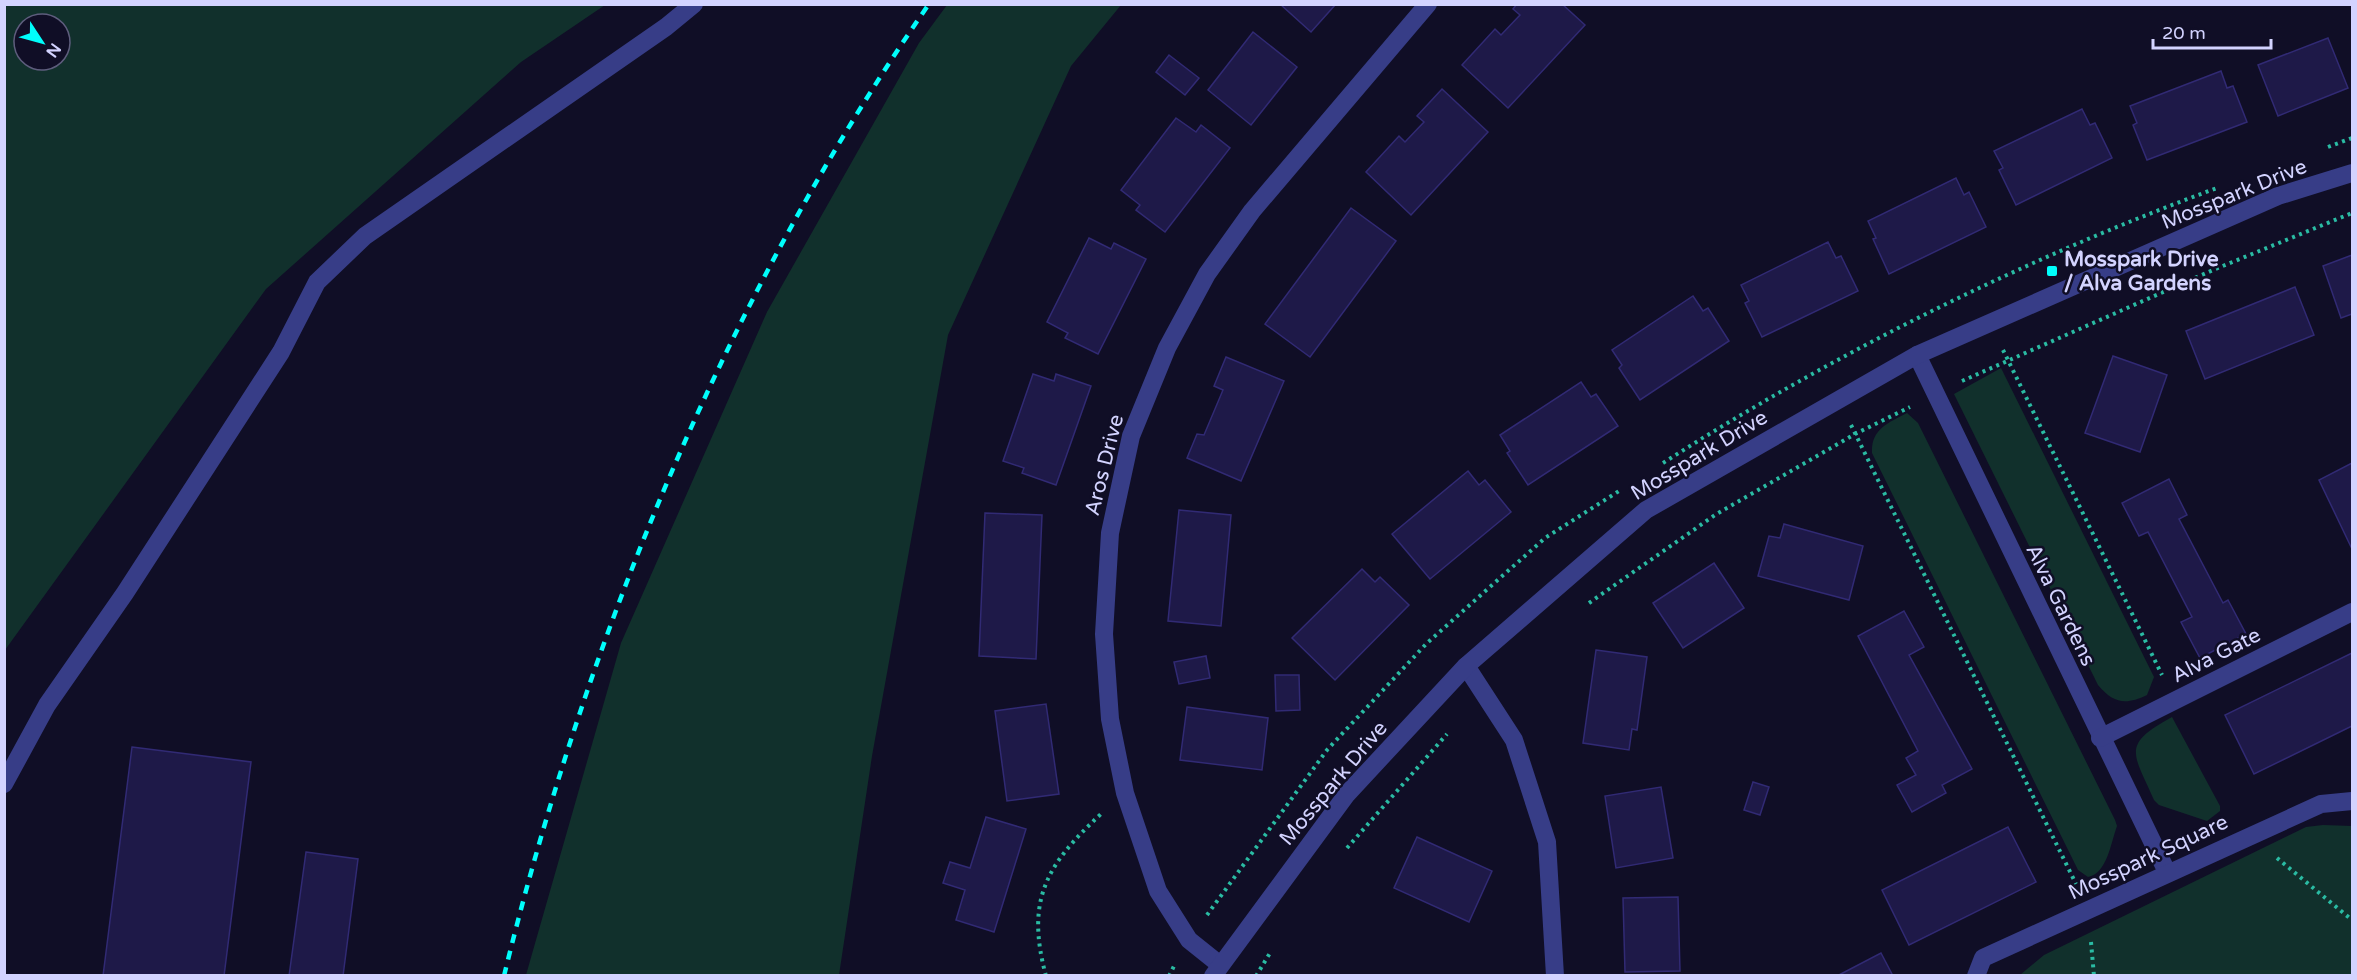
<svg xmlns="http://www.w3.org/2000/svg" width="2357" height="980" font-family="'Varela Round',sans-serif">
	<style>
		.green { fill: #11302c; fill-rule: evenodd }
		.building { fill: #1e1948; stroke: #312a74; stroke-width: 1.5 }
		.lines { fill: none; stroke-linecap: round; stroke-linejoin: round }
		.path { stroke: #2abba3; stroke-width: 4; stroke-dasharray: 3 4.5; stroke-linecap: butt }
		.lane { stroke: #373d87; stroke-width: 18 }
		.street { stroke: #373d87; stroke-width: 18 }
		.rail { stroke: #00fefc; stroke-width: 4.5; stroke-dasharray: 9 8; stroke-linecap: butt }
		.poi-dot { fill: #00fefc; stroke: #100e26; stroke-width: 2 }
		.labels { text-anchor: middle; stroke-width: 5; stroke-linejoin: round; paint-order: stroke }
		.street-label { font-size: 21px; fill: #d3d3ff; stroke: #100e26 }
		.poi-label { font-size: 21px; font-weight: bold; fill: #d3d3ff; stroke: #100e26; text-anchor: start }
	</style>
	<rect width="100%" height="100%" fill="#100e26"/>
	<g class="green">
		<path d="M4,5H605L521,62L266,289L5,650ZM24,24H60V60H24Z"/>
		<polygon points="947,5 1121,5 1071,66 948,335 872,756 839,975 526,975 621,643 767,312 919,43"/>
		<path d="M2001,368L2154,677L2147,695C2126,705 2114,704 2098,685L1954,394Z"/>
		<path d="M1907,413L1918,423L2115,820L2117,826C2111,842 2107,874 2088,877L2078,870L1872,453C1871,429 1888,423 1907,413Z"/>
		<path d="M2172,717L2220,806V811L2207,821L2159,805L2154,800C2133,752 2121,745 2172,717Z"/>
		<polygon points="2323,825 2352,826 2352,975 2020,975 2044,955 2306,827"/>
	</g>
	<g class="building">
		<polygon points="1280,4 1336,4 1311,32"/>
		<polygon points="1517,4 1562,4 1585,25 1508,108 1462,65 1495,29 1501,35 1520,15 1513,9"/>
		<polygon points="1253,32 1297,67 1251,125 1208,90"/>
		<polygon points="2328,38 2348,88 2278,116 2258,65"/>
		<polygon points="1169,55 1199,78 1185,95 1156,72"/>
		<polygon points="2221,71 2227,88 2233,86 2247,122 2147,160 2133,125 2137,123 2130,106"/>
		<polygon points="1442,89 1488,132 1411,215 1366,172 1399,136 1405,142 1424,122 1417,116"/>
		<polygon points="2082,109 2090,125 2095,123 2112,158 2016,205 1999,170 2003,168 1994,151"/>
		<polygon points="1176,118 1196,132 1201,125 1230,148 1165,232 1136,210 1140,205 1121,190"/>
		<polygon points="1956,178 1964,195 1969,192 1986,227 1889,274 1873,239 1876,238 1868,221"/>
		<polygon points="1351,208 1396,241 1310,357 1265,324"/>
		<polygon points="1089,238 1111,249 1114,243 1146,259 1098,354 1065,338 1068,333 1047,322"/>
		<polygon points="1828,242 1836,258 1841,256 1858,291 1762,337 1745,303 1749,301 1741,285"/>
		<polygon points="2352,255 2352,314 2341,318 2323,266"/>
		<polygon points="2295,287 2314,335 2205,379 2186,331"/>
		<polygon points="1693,296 1703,311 1708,308 1729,341 1640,400 1619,368 1622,365 1612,350"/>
		<polygon points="2113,356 2167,375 2140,452 2085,433"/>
		<polygon points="1226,357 1284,381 1241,481 1187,458 1197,434 1204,435 1223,390 1214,386"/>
		<polygon points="1033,374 1054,381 1056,374 1091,386 1056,485 1022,473 1024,468 1003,461"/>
		<polygon points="1581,382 1591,397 1596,394 1618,426 1528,485 1507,453 1510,451 1500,435"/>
		<polygon points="2352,463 2352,549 2319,480"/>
		<polygon points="1468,471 1479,485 1485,480 1511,512 1430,579 1392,534"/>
		<polygon points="2169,479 2187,515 2179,519 2223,603 2228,600 2246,634 2200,658 2181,622 2192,617 2148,532 2139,536 2122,503"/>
		<polygon points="1179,510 1231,515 1221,626 1168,621"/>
		<polygon points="985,513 1042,515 1036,659 979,656"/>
		<polygon points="1784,524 1863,546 1849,600 1758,576 1769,536 1780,538"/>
		<polygon points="1714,563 1744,608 1683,648 1653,603"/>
		<polygon points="1362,569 1375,582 1380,577 1409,605 1335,680 1292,638"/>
		<polygon points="1904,611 1924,647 1909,655 1972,769 1942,785 1946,793 1912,812 1897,785 1916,775 1906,758 1918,751 1858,636"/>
		<polygon points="1596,650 1647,657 1637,730 1632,729 1629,750 1583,743"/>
		<polygon points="2352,653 2352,726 2254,774 2225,715"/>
		<polygon points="1206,656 1210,678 1179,684 1174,662"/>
		<polygon points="1275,675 1299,675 1300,710 1276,711"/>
		<polygon points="1046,704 1059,794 1007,801 995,711"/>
		<polygon points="1187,707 1268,718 1262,770 1180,760"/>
		<polygon points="132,747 251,762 224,976 103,976"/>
		<polygon points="1753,782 1769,787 1760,815 1744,810"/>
		<polygon points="1661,787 1673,858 1616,868 1605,796"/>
		<polygon points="986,817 1026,829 994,932 956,920 965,890 943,883 950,862 970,868"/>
		<polygon points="2008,827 2036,882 1909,945 1882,890"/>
		<polygon points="1417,837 1492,871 1469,922 1394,888"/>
		<polygon points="306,852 358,859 343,976 289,976"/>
		<polygon points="1678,897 1680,971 1625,972 1623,898"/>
		<polygon points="1881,953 1893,976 1837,976"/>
	</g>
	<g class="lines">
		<g class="path">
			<polyline points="2328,147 2352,138"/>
			<polyline points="2003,350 2162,675"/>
			<polyline points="1962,381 2213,270 2352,213"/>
			<polyline points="1851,425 2076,884"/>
			<path d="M1663,463C1837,352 2024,259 2217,188"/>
			<polyline points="1589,603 1715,515 1855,434 1910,407"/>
			<polyline points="1347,848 1447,734"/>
			<polyline points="2277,858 2352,920"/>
			<polyline points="1207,915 1327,750 1427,643 1545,538 1619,491"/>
			<polyline points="2091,942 2094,976"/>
			<path d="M1046,976C1025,899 1047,864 1102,813"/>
			<polyline points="1169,976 1174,966"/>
			<polyline points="1256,976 1270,953"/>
		</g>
		<polyline class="lane" points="4,784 47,705 125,593 281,352 317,282 365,236 666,27 694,4"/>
		<g class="street">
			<polyline points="1917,355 2167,872"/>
			<polyline points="1466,666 1514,740 1547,842 1555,976"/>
			<polyline points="2100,738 2352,612"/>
			<polyline points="1219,964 1189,940 1158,891 1125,793 1110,719 1104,634 1110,533 1131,436 1167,348 1207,274 1252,211 1428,4"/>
			<polyline points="1213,976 1347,794 1466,666 1646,510 1917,355 2278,196 2352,173"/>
			<polyline points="1976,976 1983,958 2321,804 2352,801"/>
		</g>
		<path class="rail" d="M504,976C587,635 728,293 929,4"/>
	</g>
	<rect class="poi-dot" x="2046" y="265" width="12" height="12" rx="3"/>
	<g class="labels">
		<g class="street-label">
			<text transform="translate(2234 194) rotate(-22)" y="7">Mosspark Drive</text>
			<text transform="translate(1699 455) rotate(-31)" y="7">Mosspark Drive</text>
			<text transform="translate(1104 465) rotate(-76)" y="7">Aros Drive</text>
			<text transform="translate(2061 605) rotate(64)" y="7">Alva Gardens</text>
			<text transform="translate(2216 655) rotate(-27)" y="7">Alva Gate</text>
			<text transform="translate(1333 783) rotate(-50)" y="7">Mosspark Drive</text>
			<text transform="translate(2148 857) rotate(-25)" y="7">Mosspark Square</text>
		</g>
		<g class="poi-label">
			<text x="2064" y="266">Mosspark Drive<tspan x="2064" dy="24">/ Alva Gardens</tspan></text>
		</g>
	</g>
	<rect width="2357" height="980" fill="none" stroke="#d3d3ff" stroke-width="12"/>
	<g transform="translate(42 42) rotate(126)"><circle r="28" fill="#100e26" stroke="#5e5d7d" stroke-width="1.5"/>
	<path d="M0-4.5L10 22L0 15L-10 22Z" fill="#00fefc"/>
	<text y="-9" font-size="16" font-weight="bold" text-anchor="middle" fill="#d3d3ff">N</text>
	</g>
	<path d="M2153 39v9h118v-9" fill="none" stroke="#d3d3ff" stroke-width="3"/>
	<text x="2162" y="39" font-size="18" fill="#d3d3ff" stroke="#100e26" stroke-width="4.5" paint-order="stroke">20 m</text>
</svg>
